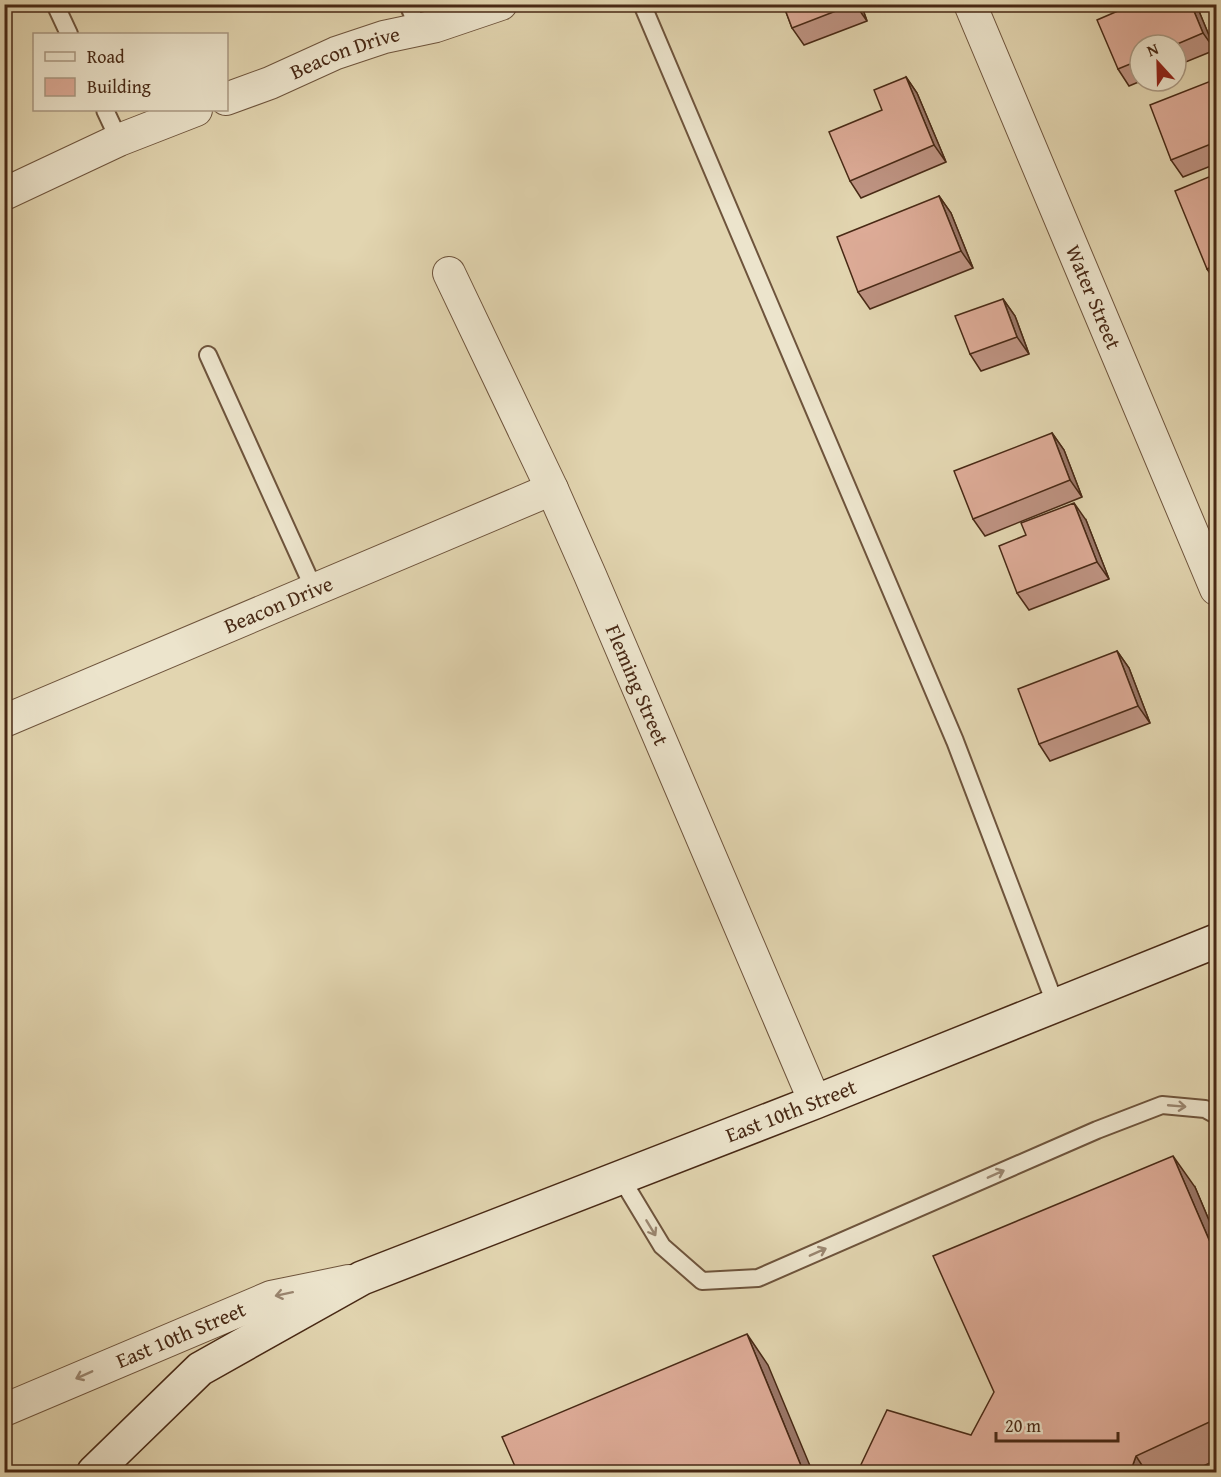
<svg xmlns="http://www.w3.org/2000/svg" width="1221" height="1477" font-family="'Gentium Book Plus',serif">
	<style>
		.lines { fill: none; stroke-linecap: round; stroke-linejoin: round }
		.service-casing { stroke: #6e543c; stroke-width: 20 }
		.minor-casing { stroke: #6e543c; stroke-width: 34 }
		.secondary-casing { stroke: #482915; stroke-width: 36 }
		.service { stroke: #ece4cc; stroke-width: 16 }
		.minor { stroke: #ece4cc; stroke-width: 32 }
		.secondary { stroke: #ece4cc; stroke-width: 33 }
		.wall { fill: #be9382; stroke: #482915; stroke-width: 1.5 }
		.shaded-wall { fill: #9b786a; stroke: #482915; stroke-width: 1.5 }
		.building { fill: #ddab97; stroke: #482915; stroke-width: 1.5 }
		.oneway { stroke: #9a8670 }
		.labels { text-anchor: middle; stroke-width: 4.5; stroke-linejoin: round; paint-order: stroke }
		.street-label { font-size: 21px; fill: #482915; stroke: #ece4cc }
	</style>
	<rect width="100%" height="100%" fill="#e2d5b0"/>
	<filter id="stains"><feTurbulence type="fractalNoise" baseFrequency=".00333" numOctaves="4"/><feColorMatrix values="0 0 0 0 .2 0 0 0 0 .09 0 0 0 0 .02 0 0 0 .5 -.17"/></filter>
	<radialGradient id="worn" r=".72"><stop offset=".6" stop-color="#630" stop-opacity="0"/><stop offset="1" stop-color="#630" stop-opacity=".3"/></radialGradient>
	<g class="lines">
		<g class="service-casing">
			<g id="service">
				<polyline points="55,4 69,34"/>
				<polyline points="408,4 419,30"/>
				<polyline points="642,4 955,741 1056,1006"/>
				<polyline points="105,110 119,140"/>
				<polyline points="208,355 314,589"/>
				<polyline points="621,1178 662,1246 702,1281 758,1278 1097,1130 1162,1105 1205,1109 1216,1115"/>
			</g>
		</g>
		<g class="minor-casing">
			<g id="minor">
				<path id="s1" d="M970,4L1216,589"/>
				<path id="s2" d="M226,99L270,83L336,53L384,37L436,26L501,4"/>
				<polyline points="4,194 119,140 196,110"/>
				<path id="s3" d="M449,273L552,489L590,575L815,1102"/>
				<path id="s4" d="M4,721L552,489"/>
				<path id="s5" d="M4,1410L271,1297L349,1281"/>
			</g>
		</g>
		<g class="secondary-casing">
			<g id="secondary">
				<path id="s6" d="M94,1472L200,1369L362,1278L815,1102L1216,941"/>
			</g>
		</g>
		<use href="#service" class="service"/>
		<use href="#minor" class="minor"/>
		<use href="#secondary" class="secondary"/>
	</g>
	<g class="wall">
		<polygon points="783,4 861,4 867,21 804,45 792,28"/>
		<polygon points="1134,4 1196,4 1215,50 1176,66 1176,45 1140,45 1141,81 1129,86 1118,69"/>
		<polygon points="906,77 917,93 946,162 861,198 850,181"/>
		<polygon points="1216,79 1216,164 1183,177 1171,160"/>
		<polygon points="1216,174 1216,282 1207,269"/>
		<polygon points="939,196 951,213 973,268 870,309 858,292"/>
		<polygon points="1003,299 1015,316 1029,354 981,371 970,354"/>
		<polygon points="1052,433 1064,450 1082,497 985,536 973,519"/>
		<polygon points="1086,520 1109,579 1029,610 1017,593"/>
		<polygon points="1117,651 1129,668 1150,723 1050,761 1039,744"/>
		<polygon points="1195,1187 1216,1237 1216,1460 1189,1473 857,1473 971,1435"/>
	</g>
	<g class="shaded-wall">
		<polygon points="855,4 861,4 867,21"/>
		<polygon points="1191,4 1196,4 1215,50 1203,33"/>
		<polygon points="906,77 917,93 946,162 934,145"/>
		<polygon points="939,196 951,213 973,268 961,251"/>
		<polygon points="1003,299 1015,316 1029,354 1017,337"/>
		<polygon points="1052,433 1064,450 1082,497 1070,480"/>
		<polygon points="1074,503 1086,520 1109,579 1097,562"/>
		<polygon points="1117,651 1129,668 1150,723 1138,706"/>
		<polygon points="1173,1156 1195,1187 1216,1237 1216,1256"/>
		<polygon points="747,1334 768,1365 813,1473 804,1473"/>
		<polygon points="1136,1456 1147,1473 1130,1473"/>
	</g>
	<g class="building">
		<polygon points="783,4 854,4 792,28"/>
		<polygon points="1134,4 1191,4 1203,33 1175,45 1140,45 1140,60 1118,69 1097,20"/>
		<polygon points="906,77 934,145 850,181 829,132 882,110 874,90"/>
		<polygon points="1216,79 1216,142 1171,160 1150,105"/>
		<polygon points="1216,174 1216,265 1207,269 1175,191"/>
		<polygon points="939,196 961,251 858,292 837,237"/>
		<polygon points="1003,299 1017,337 970,354 955,316"/>
		<polygon points="1052,433 1070,480 973,519 954,471"/>
		<polygon points="1074,503 1097,562 1017,593 999,546 1026,535 1021,523"/>
		<polygon points="1117,651 1138,706 1039,744 1018,689"/>
		<polygon points="1173,1156 1216,1256 1216,1419 1136,1456 1130,1473 857,1473 887,1410 971,1435 994,1392 933,1256"/>
		<polygon points="747,1334 804,1473 518,1473 502,1437"/>
	</g>
	<defs><path id="oneway-shaft" d="M-6 0H5M1.5-3L5.5 0L1.5 3" fill="none" stroke-width="1.6" stroke-linecap="round" stroke-linejoin="round" transform="scale(1.5)"/></defs>
	<g class="oneway">
		<use href="#oneway-shaft" transform="translate(1177 1106) rotate(5)"/>
		<use href="#oneway-shaft" transform="translate(996 1174) rotate(-24)"/>
		<use href="#oneway-shaft" transform="translate(651 1228) rotate(59)"/>
		<use href="#oneway-shaft" transform="translate(818 1252) rotate(-24)"/>
		<use href="#oneway-shaft" transform="translate(284 1294) rotate(168)"/>
		<use href="#oneway-shaft" transform="translate(84 1375) rotate(156)"/>
	</g>
	<g class="labels">
		<g class="street-label">
			<text dy="7" stroke="none"><textPath href="#s2" startOffset="128">Beacon Drive</textPath></text>
			<text dy="7" stroke="none"><textPath href="#s1" startOffset="318">Water Street</textPath></text>
			<text dy="7" stroke="none"><textPath href="#s4" startOffset="298">Beacon Drive</textPath></text>
			<text dy="7" stroke="none"><textPath href="#s3" startOffset="453">Fleming Street</textPath></text>
			<text dy="7" stroke="none"><textPath href="#s6" startOffset="794">East 10th Street</textPath></text>
			<text dy="7" stroke="none"><textPath href="#s5" startOffset="192">East 10th Street</textPath></text>
		</g>
	</g>
	<rect width="1221" height="1477" fill="none" stroke="#e2d5b0" stroke-width="24"/>
	<rect x="6" y="6" width="1209" height="1465" fill="none" stroke="#482915" stroke-width="3"/>
	<rect x="12" y="12" width="1197" height="1453" fill="none" stroke="#482915" stroke-width="1.5"/>
	<rect x="33" y="33" width="195" height="78" fill="#ece4cc" stroke="#aa9983" stroke-width="1.5"/>
	<rect x="45" y="52" width="30" height="9" fill="#ece4cc" stroke="#aa9983" stroke-width="1.5"/>
	<text x="87" y="63" font-size="18" fill="#482915">Road</text>
	<rect x="45" y="78" width="30" height="18" fill="#ddab97" stroke="#aa9983" stroke-width="1.5"/>
	<text x="87" y="93" font-size="18" fill="#482915">Building</text>
	<g transform="translate(1158 63) rotate(338)"><circle r="28" fill="#ece4cc" stroke="#aa9983" stroke-width="1.5"/>
	<path d="M0-4.5L10 22L0 15L-10 22Z" fill="#8f2418"/>
	<text y="-9" font-size="16" font-weight="bold" text-anchor="middle" fill="#482915">N</text>
	</g>
	<path d="M996 1432v9h122v-9" fill="none" stroke="#482915" stroke-width="3"/>
	<text x="1005" y="1432" font-size="18" fill="#482915" stroke="#ece4cc" stroke-width="4.5" paint-order="stroke">20 m</text>
	<rect width="100%" height="100%" filter="url(#stains)"/>
	<rect width="100%" height="100%" fill="url(#worn)"/>
</svg>
